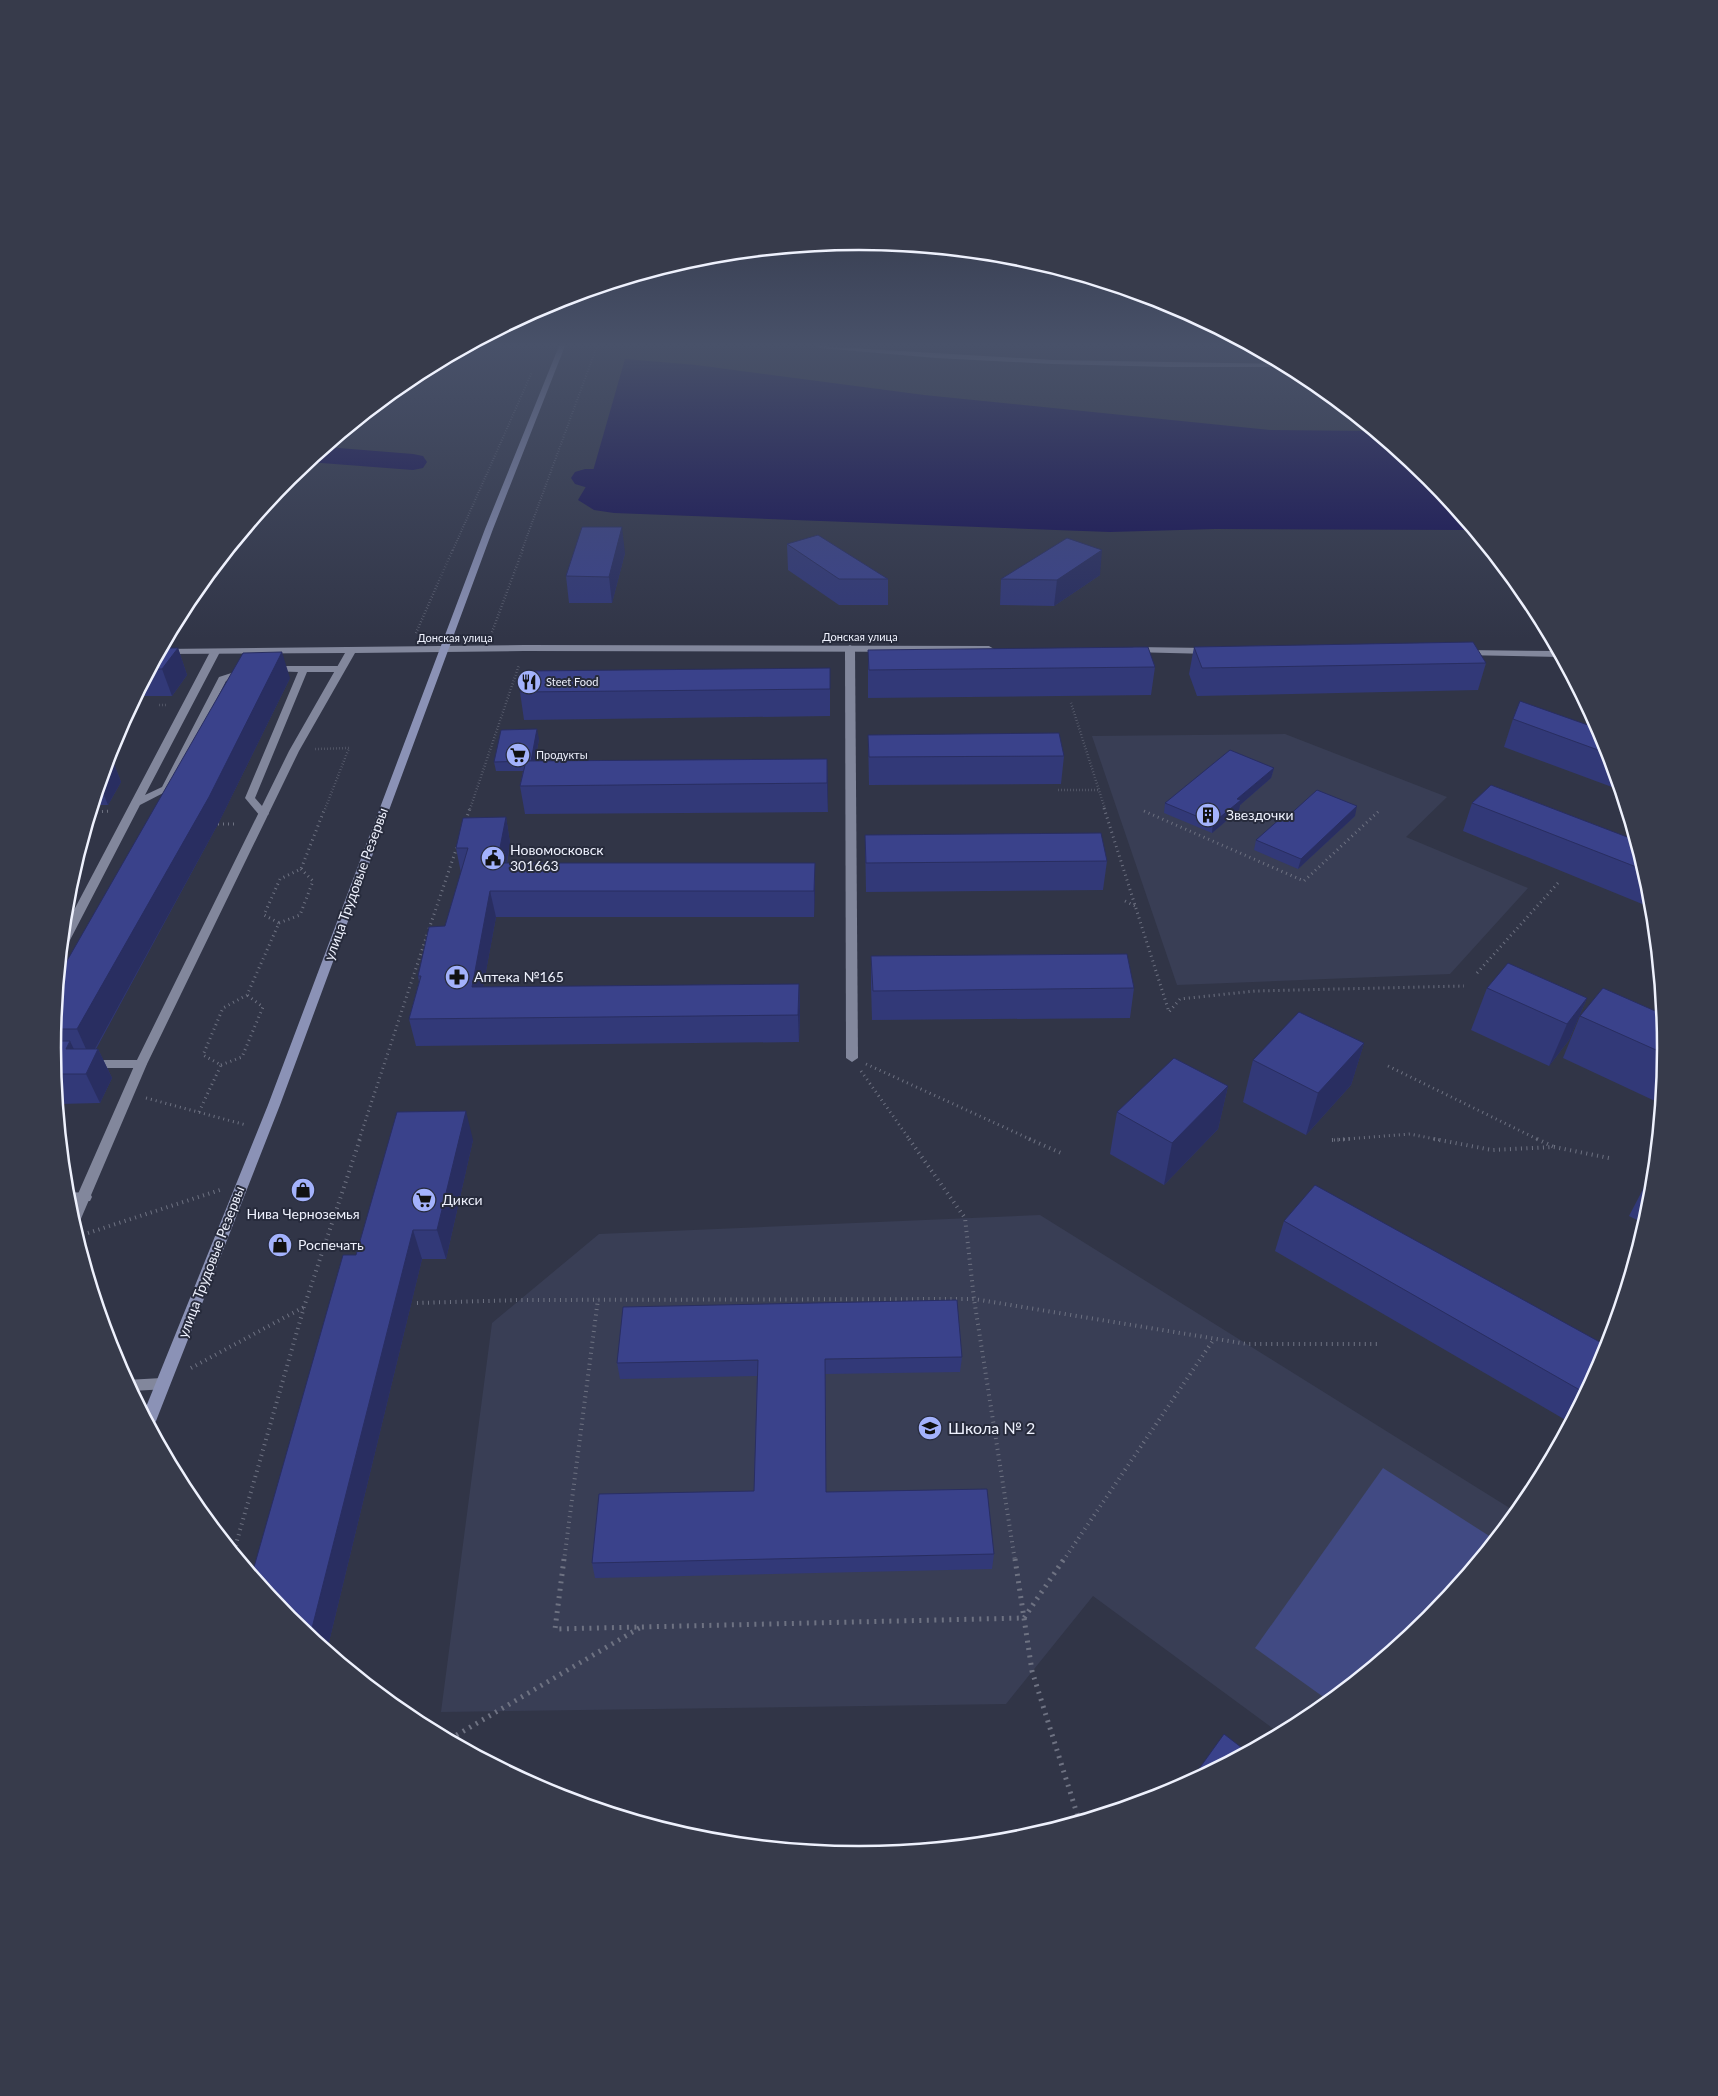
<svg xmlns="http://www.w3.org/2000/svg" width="1718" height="2096" font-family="Lato,sans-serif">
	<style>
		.built { fill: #393e55 }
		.green { fill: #414a83 }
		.water { fill: #130d54 }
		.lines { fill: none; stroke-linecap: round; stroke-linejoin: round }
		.river { fill: #130d54; fill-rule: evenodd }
		.path-far4 { stroke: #6e7282; stroke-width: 2; stroke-dasharray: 0.5 2; stroke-linecap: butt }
		.path-far3 { stroke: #6e7282; stroke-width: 2.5; stroke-dasharray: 0.5 2.5; stroke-linecap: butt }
		.path-far2 { stroke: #6e7282; stroke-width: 3; stroke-dasharray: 1 4; stroke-linecap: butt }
		.path-far1 { stroke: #6e7282; stroke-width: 4; stroke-dasharray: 1 4.5; stroke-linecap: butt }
		.path { stroke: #6e7282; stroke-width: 5; stroke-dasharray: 2 5.5; stroke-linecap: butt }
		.lane { fill: #82879c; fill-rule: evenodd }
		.street { fill: #82879c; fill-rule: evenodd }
		.secondary { fill: #8b92b6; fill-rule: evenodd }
		.wall { fill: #323978 }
		.shaded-wall { fill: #292e61 }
		.building { fill: #3a428b; stroke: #292e61 }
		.labels { text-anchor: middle; stroke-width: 4; stroke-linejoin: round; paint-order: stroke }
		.far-street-label { font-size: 11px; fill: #eef1fd; stroke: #272b3c }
		.far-poi-label { font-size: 11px; fill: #eef1fd; stroke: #272b3c; text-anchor: start }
		.poi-label { font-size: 14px; fill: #eef1fd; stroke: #272b3c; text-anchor: start }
		.street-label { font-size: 14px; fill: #eef1fd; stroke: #272b3c }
		.near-poi-label { font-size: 16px; fill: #eef1fd; stroke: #272b3c; text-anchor: start }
		.rim { fill: none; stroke: #eef1fd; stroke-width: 2.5 }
	</style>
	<rect width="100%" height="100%" fill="#313547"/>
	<g class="built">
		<polygon points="1285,734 1447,797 1406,837 1528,888 1450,974 1177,985 1092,736"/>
		<polygon points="1040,1215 1516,1512 1429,1618 1307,1719 1279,1733 1093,1596 1006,1704 441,1712 492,1323 599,1234"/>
	</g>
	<polygon class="green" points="1383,1468 1494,1539 1429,1618 1329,1701 1255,1648"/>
	<polygon class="water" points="625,359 696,365 924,395 1270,430 1372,431 1429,478 1472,530 1215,529 1110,532 614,513 594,510 578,500 591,478"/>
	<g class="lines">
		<g class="river">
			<polygon points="326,447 413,454 423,456 427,462 423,468 413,470 308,462"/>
			<polygon points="585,469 656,469 666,472 670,478 666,484 656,487 585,487 575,484 571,478 575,472"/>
		</g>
		<g class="path-far4">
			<polyline points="453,550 532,372"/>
			<polyline points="522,550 597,346"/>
		</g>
		<g class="path-far3">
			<polyline points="492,632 523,549"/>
			<polyline points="416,633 453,549"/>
			<polyline points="1071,703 1105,809"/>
			<polyline points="159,705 168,705"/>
			<polyline points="315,749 349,748 325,809"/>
			<polyline points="1058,790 1099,790"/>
			<polyline points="470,809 519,665"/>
		</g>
		<g class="path-far2">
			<polyline points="1104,808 1169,1012 1180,999 1255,991 1464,986"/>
			<polyline points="1144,811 1304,881 1380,810"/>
			<polyline points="92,812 112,811"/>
			<polyline points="466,820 470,808"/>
			<polyline points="218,824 237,824"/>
			<polyline points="1125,901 1135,906"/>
			<polyline points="279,923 300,915 313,881 301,869"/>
			<polyline points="429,929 457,847"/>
			<polyline points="1477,973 1558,883"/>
			<polyline points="866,1064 1032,1140"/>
			<polyline points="221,1065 242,1057 263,1007 247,995"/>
			<polyline points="1388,1066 1539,1140"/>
			<polyline points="861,1071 910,1140"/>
			<polyline points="146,1098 246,1125"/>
			<polyline points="199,1112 221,1065 203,1055 223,1008 247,995 279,923 264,915 280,879 301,869 325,808"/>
			<polyline points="359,1140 427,935"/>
			<polyline points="1334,1140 1410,1134 1440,1140"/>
		</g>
		<g class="path-far1">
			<polyline points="909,1139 965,1218 974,1299 1015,1561"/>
			<polyline points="1029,1139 1061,1153"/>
			<polyline points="1434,1139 1492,1150 1554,1147 1609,1158"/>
			<polyline points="1537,1139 1554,1147"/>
			<polyline points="1332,1140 1350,1139"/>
			<polyline points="88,1233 220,1190"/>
			<polyline points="417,1303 520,1300 974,1299 1247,1344 1377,1344"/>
			<polyline points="191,1368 304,1307"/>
			<polyline points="234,1551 304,1307 360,1139"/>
			<polyline points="564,1561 598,1299"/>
			<polyline points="1063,1561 1214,1339"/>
		</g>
		<g class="path">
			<polyline points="564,1559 555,1629 1024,1618 1064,1559"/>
			<polyline points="1015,1559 1032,1671 1079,1820"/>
			<polyline points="450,1739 641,1627"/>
		</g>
		<g class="lane">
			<polygon points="850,645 855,648 858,1058 852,1062 846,1058 845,648"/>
			<polygon points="215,649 220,652 145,795 162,787 219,677 247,668 252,671 226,681 171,789 140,805 69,942 63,946 64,929 210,652"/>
			<polygon points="272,666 339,666 344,669 339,672 307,672 255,798 269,814 264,817 260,816 245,798 298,672 269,671 267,669"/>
			<polygon points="89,1060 141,1060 147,1064 141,1068 89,1068 83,1064"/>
			<polygon points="67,1192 90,1193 92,1197 90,1201 68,1202"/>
		</g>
		<g class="street">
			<polygon points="817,346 1053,360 1282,364 1288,367 1170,367 1053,364 936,358 820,348"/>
			<polygon points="524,645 989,646 994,649 989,652 524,651 355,653 299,751 147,1064 80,1221 74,1226 70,1212 135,1064 289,751 345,653 159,654 162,649"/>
			<polygon points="1134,647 1209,648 1214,651 1209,654 1131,652 1129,650"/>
			<polygon points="1464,650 1557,651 1560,657 1461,655 1459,653"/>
			<polygon points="162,1378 167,1379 170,1384 167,1389 132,1391 126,1380"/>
		</g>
		<polygon class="secondary" points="559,346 565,346 493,529 280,1105 156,1421 151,1427 144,1412 268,1105 485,529"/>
	</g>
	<g class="wall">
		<polygon points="787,544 888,579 888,605 839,605 788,570"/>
		<polygon points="625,553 612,603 569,603 566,576"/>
		<polygon points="1100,575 1054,606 1000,605 1001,579"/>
		<polygon points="1194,647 1486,663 1478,690 1197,696 1189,674"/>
		<polygon points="163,648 178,648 187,675 172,696 137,696"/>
		<polygon points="868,650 1155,667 1151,695 868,698"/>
		<polygon points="830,668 830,716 524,720 520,692"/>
		<polygon points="290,678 218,824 96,1049 98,1049 112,1078 100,1103 58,1104 52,1048 60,973"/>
		<polygon points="1513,719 1604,740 1620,790 1504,747"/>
		<polygon points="868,735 1064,756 1061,784 869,785"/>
		<polygon points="539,739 535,761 827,759 828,812 525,814 520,786 523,771 496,771 494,762"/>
		<polygon points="109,754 110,754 121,782 108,805 94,805"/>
		<polygon points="1274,768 1271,778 1240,805 1239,810 1212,833 1164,813 1165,803"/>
		<polygon points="1472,803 1635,840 1650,891 1652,908 1463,831"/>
		<polygon points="1355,816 1298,869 1254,850 1256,840 1285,819"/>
		<polygon points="506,817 510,843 507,863 815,863 815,889 814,917 496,917 483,987 799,984 800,1011 799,1042 416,1046 409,1019 419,982 418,976 445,926 461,873 456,848"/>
		<polygon points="865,835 1107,861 1103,890 866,892"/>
		<polygon points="871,956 1134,988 1130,1018 872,1020 871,986"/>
		<polygon points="1487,988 1587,998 1569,1040 1549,1066 1471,1030"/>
		<polygon points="1580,1016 1666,1048 1661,1092 1655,1101 1563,1058"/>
		<polygon points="1364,1043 1351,1085 1306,1135 1243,1102 1253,1060"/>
		<polygon points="1228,1086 1218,1129 1164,1185 1110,1154 1117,1112"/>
		<polygon points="473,1140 446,1259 422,1259 327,1650 289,1618 356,1255"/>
		<polygon points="1653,1170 1650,1206 1645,1224 1629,1216"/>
		<polygon points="1284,1221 1604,1357 1569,1422 1275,1251"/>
		<polygon points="1626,1284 1623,1295 1621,1294"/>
		<polygon points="962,1357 960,1372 825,1374 826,1492 994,1554 992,1569 595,1578 592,1563 754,1491 757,1376 620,1379 617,1363"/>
	</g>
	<g class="shaded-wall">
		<polygon points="622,527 625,553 612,603 609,577"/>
		<polygon points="1102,550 1100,575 1054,606 1057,580"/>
		<polygon points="178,648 187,675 172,696 162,669"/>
		<polygon points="282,652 290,678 218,824 90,1058 77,1029"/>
		<polygon points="537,729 539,739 533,771 531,761"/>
		<polygon points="110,754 121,782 108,805 100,785 109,757"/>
		<polygon points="827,759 828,788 828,812 827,783"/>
		<polygon points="1274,768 1271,778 1240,805 1239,810 1212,833 1213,823 1237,799"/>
		<polygon points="1357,806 1355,816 1298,869 1301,859"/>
		<polygon points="506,817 510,843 502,889 497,863"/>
		<polygon points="815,863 815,889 814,917 814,891"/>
		<polygon points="490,891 496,917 478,1014 472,987"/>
		<polygon points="799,984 800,1011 799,1042 798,1015"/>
		<polygon points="1587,998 1569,1040 1549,1066 1567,1024"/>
		<polygon points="70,1041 84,1070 66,1049"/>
		<polygon points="1364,1043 1351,1085 1306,1135 1318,1093"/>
		<polygon points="98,1049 112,1078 100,1103 86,1074"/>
		<polygon points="1228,1086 1218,1129 1164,1185 1172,1143"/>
		<polygon points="1662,1088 1661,1092 1655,1101"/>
		<polygon points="466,1111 473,1140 446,1259 437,1230"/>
		<polygon points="413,1230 422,1259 327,1650 310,1636"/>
	</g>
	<g class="building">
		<polygon points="582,527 622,527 609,577 566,576"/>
		<polygon points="818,535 888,579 839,579 787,544"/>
		<polygon points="1067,538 1102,550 1057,580 1001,579"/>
		<polygon points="1473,642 1486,663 1202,668 1194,647"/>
		<polygon points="1148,647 1155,667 869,670 868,650"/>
		<polygon points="163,648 178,648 162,669 152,669"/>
		<polygon points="282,652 209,797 77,1029 54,1029 60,973 243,653"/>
		<polygon points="830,668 830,689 520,692 525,671"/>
		<polygon points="1520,701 1599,729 1604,740 1609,754 1513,719"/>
		<polygon points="537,729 531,761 494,762 501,730"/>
		<polygon points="1059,733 1064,756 869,757 868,735"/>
		<polygon points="1230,750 1274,768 1237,799 1241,800 1213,823 1165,803"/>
		<polygon points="827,759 827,783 520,786 526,761"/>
		<polygon points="1491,785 1635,840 1644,870 1472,803"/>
		<polygon points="1317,790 1357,806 1301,859 1256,840 1282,817 1285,819"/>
		<polygon points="506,817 497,863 815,863 814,891 490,891 472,987 799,984 798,1015 409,1019 421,976 418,976 429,927 445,926 468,848 456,848 463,818"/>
		<polygon points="1101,833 1107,861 866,863 865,835"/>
		<polygon points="1127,954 1134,988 873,991 871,956"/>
		<polygon points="1508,963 1587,998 1567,1024 1487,988"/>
		<polygon points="1603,988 1662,1014 1666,1048 1665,1054 1580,1016"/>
		<polygon points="1299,1012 1364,1043 1318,1093 1253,1060"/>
		<polygon points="53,1041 70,1041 66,1049 98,1049 86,1074 55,1074 52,1048"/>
		<polygon points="1174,1058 1228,1086 1172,1143 1117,1112"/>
		<polygon points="466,1111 437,1230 413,1230 310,1636 289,1618 252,1574 343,1255 356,1255 397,1112"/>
		<polygon points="1315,1185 1607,1346 1604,1357 1585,1393 1284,1221"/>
		<polygon points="957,1300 962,1357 825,1359 826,1492 987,1489 994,1554 592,1563 599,1494 754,1491 758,1360 617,1363 623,1307"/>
		<polygon points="1224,1734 1246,1751 1191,1780"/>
	</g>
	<linearGradient id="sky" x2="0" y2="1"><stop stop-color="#1b1d27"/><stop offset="0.54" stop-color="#485169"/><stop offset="1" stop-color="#485169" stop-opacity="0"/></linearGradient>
	<rect width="1718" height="639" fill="url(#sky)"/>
	<defs>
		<g id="restaurant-disc" transform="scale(1.25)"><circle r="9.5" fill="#a3b2fc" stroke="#272b3c"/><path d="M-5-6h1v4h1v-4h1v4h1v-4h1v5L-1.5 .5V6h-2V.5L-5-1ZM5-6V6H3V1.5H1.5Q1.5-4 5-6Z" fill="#111"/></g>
		<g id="supermarket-disc" transform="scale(1.25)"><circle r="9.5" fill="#a3b2fc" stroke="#272b3c"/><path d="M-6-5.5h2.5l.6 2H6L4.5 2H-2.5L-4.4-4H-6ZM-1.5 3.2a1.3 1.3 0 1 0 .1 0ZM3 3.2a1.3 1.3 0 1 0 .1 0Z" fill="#111"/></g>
		<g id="building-disc" transform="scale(1.25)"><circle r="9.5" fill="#a3b2fc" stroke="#272b3c"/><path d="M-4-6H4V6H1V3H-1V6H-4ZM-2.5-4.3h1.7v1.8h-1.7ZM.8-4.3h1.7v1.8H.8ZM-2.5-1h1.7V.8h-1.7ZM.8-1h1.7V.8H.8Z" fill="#111"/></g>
		<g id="civic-disc" transform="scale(1.25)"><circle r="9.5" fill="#a3b2fc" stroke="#272b3c"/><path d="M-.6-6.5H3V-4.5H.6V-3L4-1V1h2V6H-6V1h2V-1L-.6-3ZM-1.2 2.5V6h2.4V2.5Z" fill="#111"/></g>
		<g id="pharmacy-disc" transform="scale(1.25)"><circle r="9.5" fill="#a3b2fc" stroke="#272b3c"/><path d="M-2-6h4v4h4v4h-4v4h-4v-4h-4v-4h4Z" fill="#111"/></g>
		<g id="shop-disc" transform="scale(1.25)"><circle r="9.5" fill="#a3b2fc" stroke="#272b3c"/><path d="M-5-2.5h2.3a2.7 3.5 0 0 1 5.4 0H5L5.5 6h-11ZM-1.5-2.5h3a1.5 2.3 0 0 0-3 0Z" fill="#111"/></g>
		<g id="school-disc" transform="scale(1.25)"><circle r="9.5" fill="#a3b2fc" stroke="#272b3c"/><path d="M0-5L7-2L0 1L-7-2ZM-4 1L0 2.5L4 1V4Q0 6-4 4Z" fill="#111"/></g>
	</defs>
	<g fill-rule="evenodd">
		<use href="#restaurant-disc" x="529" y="682"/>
		<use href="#supermarket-disc" x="518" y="755"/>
		<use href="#building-disc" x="1208" y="815"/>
		<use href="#civic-disc" x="493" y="858"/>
		<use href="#pharmacy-disc" x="457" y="977"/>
		<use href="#shop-disc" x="303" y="1190"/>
		<use href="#supermarket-disc" x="424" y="1200"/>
		<use href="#shop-disc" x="280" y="1245"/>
		<use href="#school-disc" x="930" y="1428"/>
	</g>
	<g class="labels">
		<g class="far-street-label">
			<text x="860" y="641">Донская улица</text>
			<text x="455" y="642">Донская улица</text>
		</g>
		<g class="far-poi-label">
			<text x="546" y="686">Steet Food</text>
			<text x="536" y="759">Продукты</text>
		</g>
		<g class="poi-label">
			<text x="1226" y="820">Звездочки</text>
			<text x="510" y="855">Новомосковск<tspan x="510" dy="16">301663</tspan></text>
			<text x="474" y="982">Аптека №165</text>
			<text x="442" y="1205">Дикси</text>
			<text x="303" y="1219" text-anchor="middle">Нива Черноземья</text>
			<text x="298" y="1250">Роспечать</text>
		</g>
		<g class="street-label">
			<text transform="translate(356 884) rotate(-70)" y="5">улица Трудовые Резервы</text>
			<text transform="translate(211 1262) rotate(-69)" y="5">улица Трудовые Резервы</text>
		</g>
		<g class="near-poi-label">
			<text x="948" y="1434">Школа № 2</text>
		</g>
	</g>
	<path d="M0 0H1718V2096H0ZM61 1048a798 798 0 1 1 1596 0a798 798 0 1 1-1596 0Z" fill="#373b4b" fill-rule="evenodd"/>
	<path class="rim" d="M61 1048a798 798 0 1 1 1596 0a798 798 0 1 1-1596 0Z"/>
</svg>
